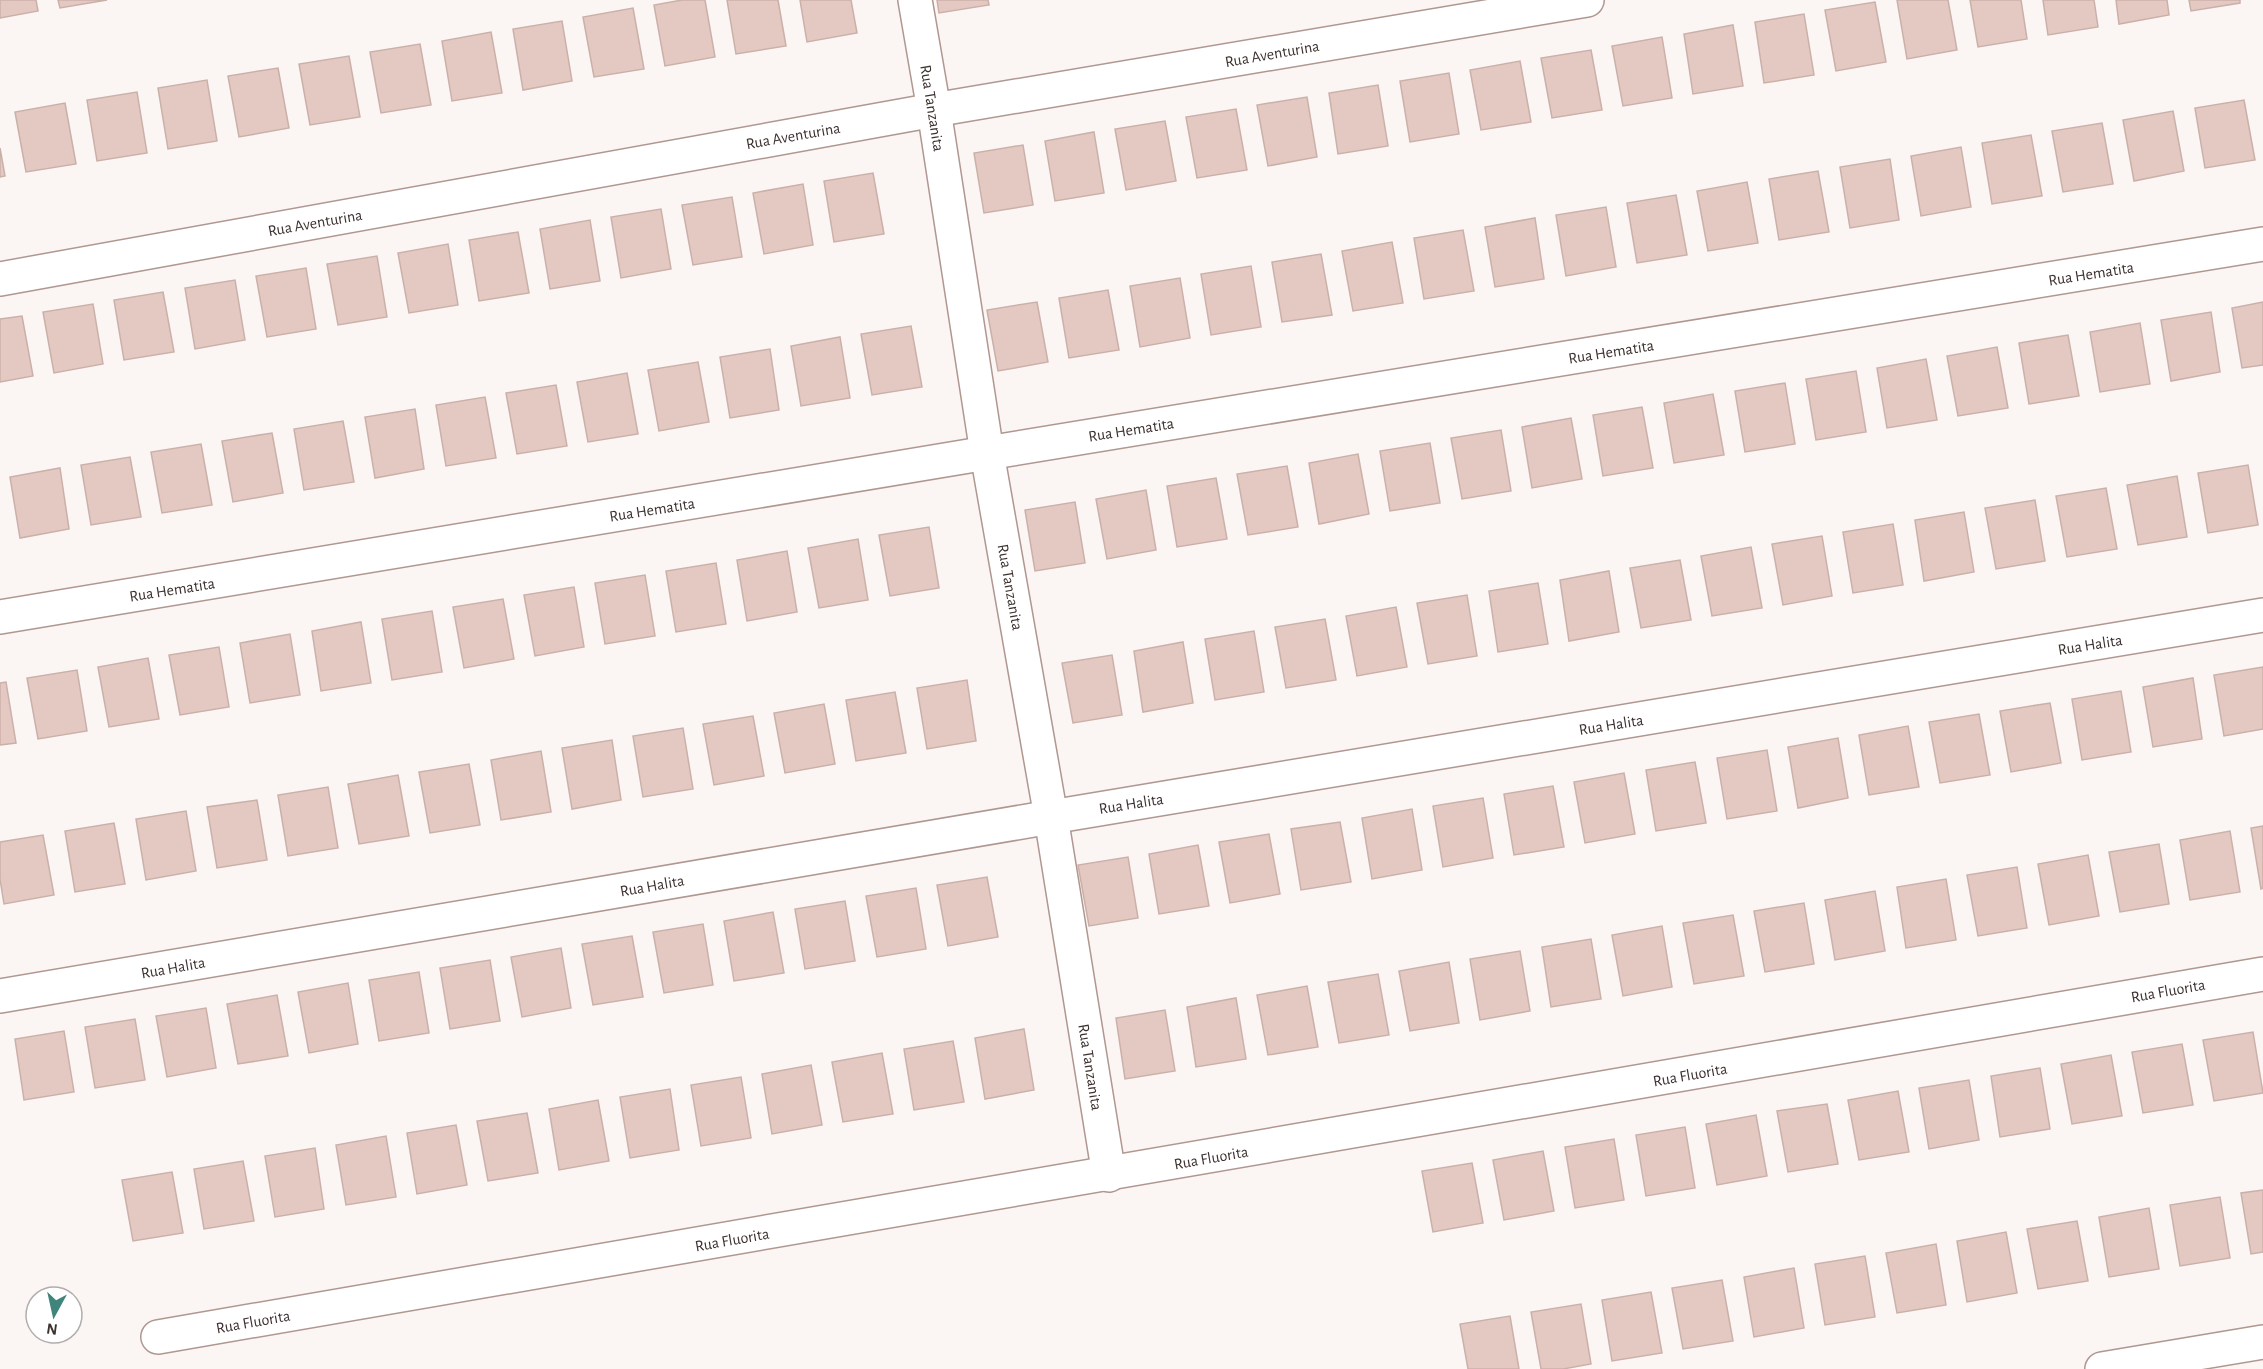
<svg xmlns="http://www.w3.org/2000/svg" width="2263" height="1369" font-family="'Alegreya Sans',sans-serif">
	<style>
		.building { fill: #e4c9c2; stroke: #cbb0a9; stroke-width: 1.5 }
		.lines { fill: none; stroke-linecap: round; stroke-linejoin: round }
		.street-casing { stroke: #b09790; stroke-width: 36 }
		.street { stroke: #fff; stroke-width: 33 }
		.labels { text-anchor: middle; stroke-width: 4.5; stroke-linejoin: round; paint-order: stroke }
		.street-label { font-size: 16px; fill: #3c312f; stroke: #fff }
	</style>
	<rect width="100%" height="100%" fill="#fbf5f4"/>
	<g class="building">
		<polygon points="0,0 36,0 38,11 0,18"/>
		<polygon points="58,0 107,0 60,8"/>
		<polygon points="682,0 705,0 715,57 665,66 654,5"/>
		<polygon points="727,0 778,0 786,46 736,54"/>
		<polygon points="800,0 851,0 857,33 807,42"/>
		<polygon points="937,0 988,0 989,5 939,13"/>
		<polygon points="1897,0 1948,0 1957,50 1907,59"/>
		<polygon points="1970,0 2021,0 2027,39 1978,47"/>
		<polygon points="2043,0 2094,0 2098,27 2048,35"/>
		<polygon points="2116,0 2167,0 2169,15 2119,24"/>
		<polygon points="2189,0 2240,0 2240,3 2191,11"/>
		<polygon points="1875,2 1886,62 1836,71 1825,10"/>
		<polygon points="633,8 644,69 594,77 583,17"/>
		<polygon points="1804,14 1814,75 1764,83 1755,22"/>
		<polygon points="562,21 572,81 523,90 513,29"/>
		<polygon points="1733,25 1743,86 1693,94 1684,34"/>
		<polygon points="491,32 502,93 452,101 442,41"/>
		<polygon points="1662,37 1672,98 1623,106 1612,46"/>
		<polygon points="420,44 431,105 381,113 370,52"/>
		<polygon points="1591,50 1602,110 1552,118 1541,58"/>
		<polygon points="349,56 360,117 310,125 299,64"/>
		<polygon points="1520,61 1531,122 1481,130 1470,70"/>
		<polygon points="278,68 289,128 239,137 228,76"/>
		<polygon points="1449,73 1459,134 1410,142 1400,81"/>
		<polygon points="207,80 217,141 168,149 158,88"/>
		<polygon points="1378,85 1388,146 1338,154 1329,93"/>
		<polygon points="137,92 147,153 97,161 87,100"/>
		<polygon points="1307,97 1317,157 1268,166 1257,105"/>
		<polygon points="2244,100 2255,160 2205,168 2195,108"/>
		<polygon points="65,103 76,164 26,172 15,112"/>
		<polygon points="1236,109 1247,170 1197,178 1186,117"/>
		<polygon points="2173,111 2184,171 2134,181 2123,120"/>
		<polygon points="1165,121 1176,181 1126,190 1115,129"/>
		<polygon points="2102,123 2113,184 2063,192 2052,131"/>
		<polygon points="1094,132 1104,193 1055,201 1045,141"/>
		<polygon points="2031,135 2042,196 1992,204 1982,143"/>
		<polygon points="1023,145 1033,205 984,213 974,153"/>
		<polygon points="1961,147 1971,207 1921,216 1911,156"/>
		<polygon points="0,148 5,176 0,177"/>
		<polygon points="1890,159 1899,220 1850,228 1840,167"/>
		<polygon points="1818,171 1829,232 1779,240 1769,179"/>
		<polygon points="873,173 884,234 834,242 824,181"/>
		<polygon points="1747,182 1758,243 1708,251 1697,191"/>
		<polygon points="803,184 813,245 764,254 753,193"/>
		<polygon points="1676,195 1687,255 1637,263 1627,203"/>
		<polygon points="732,197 742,257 693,265 682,205"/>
		<polygon points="1606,207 1616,267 1566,276 1556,215"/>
		<polygon points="661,209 671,269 621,278 611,217"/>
		<polygon points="1535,218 1544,279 1495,287 1485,227"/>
		<polygon points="590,220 600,281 550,289 540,229"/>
		<polygon points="1463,230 1474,291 1424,299 1414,238"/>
		<polygon points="518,232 529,293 479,301 469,240"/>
		<polygon points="1392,242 1403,303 1353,311 1342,251"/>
		<polygon points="448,244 458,305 409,313 398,253"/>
		<polygon points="1321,254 1332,315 1282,322 1272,262"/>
		<polygon points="377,256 387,317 338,325 327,264"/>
		<polygon points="1251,266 1261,327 1211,335 1201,274"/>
		<polygon points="306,268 316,329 267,337 256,276"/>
		<polygon points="1180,278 1190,338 1140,347 1130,286"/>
		<polygon points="235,280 245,340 195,349 185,288"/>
		<polygon points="1108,290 1119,350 1069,358 1059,298"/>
		<polygon points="163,292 174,352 124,360 114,300"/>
		<polygon points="1037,302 1048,362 998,371 987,310"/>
		<polygon points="2263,302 2263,365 2242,368 2232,308"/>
		<polygon points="93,304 103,364 54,373 43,312"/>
		<polygon points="2211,312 2220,372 2171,381 2161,320"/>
		<polygon points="22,316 33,376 0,382 0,319"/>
		<polygon points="2140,323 2150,384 2100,392 2090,332"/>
		<polygon points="911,326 922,387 872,395 861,334"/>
		<polygon points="2068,335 2079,396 2029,404 2019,343"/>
		<polygon points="840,337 850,398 801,406 791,346"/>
		<polygon points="1997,347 2008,408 1958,416 1947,356"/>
		<polygon points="770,349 779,410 730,418 720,357"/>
		<polygon points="1926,359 1937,420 1887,428 1877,368"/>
		<polygon points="698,362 709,422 659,431 648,370"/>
		<polygon points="1856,371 1866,432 1816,440 1806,379"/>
		<polygon points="627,373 638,434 588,442 577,382"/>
		<polygon points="1785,383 1795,444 1745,452 1735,391"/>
		<polygon points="556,385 567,446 517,454 506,393"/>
		<polygon points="1713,394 1724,455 1674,463 1664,403"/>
		<polygon points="485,397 496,458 446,466 436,405"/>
		<polygon points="1642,407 1653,468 1603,476 1593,415"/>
		<polygon points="415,409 424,469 375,478 365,417"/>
		<polygon points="1571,418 1582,479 1532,488 1522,427"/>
		<polygon points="343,421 354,482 304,490 294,429"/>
		<polygon points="1501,430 1511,491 1462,499 1451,438"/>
		<polygon points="272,433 283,493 233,502 222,441"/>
		<polygon points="1430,443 1440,503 1390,511 1380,451"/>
		<polygon points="201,444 212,505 162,513 151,452"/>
		<polygon points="1358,454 1369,514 1319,524 1309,463"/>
		<polygon points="130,457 141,517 91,525 81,465"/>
		<polygon points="2248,465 2258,525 2208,533 2198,473"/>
		<polygon points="1287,466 1298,527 1248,535 1237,474"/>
		<polygon points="60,468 69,529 20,538 10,477"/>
		<polygon points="2177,476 2187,537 2138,545 2127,485"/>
		<polygon points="1216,478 1227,539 1177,547 1167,486"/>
		<polygon points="2106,488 2117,549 2067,557 2056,496"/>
		<polygon points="1146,490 1156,550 1107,559 1096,499"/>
		<polygon points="2035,500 2045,561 1996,569 1985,508"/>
		<polygon points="1075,502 1085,563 1035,571 1025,510"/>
		<polygon points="1964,512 1974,572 1924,581 1915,520"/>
		<polygon points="1893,524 1903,585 1853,593 1843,532"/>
		<polygon points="929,527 939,588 890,596 879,535"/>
		<polygon points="1822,536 1832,596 1783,605 1772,544"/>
		<polygon points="858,539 868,600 819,608 808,548"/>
		<polygon points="1751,547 1762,608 1712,616 1701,556"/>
		<polygon points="787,551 797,612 747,621 737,560"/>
		<polygon points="1680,560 1691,620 1641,628 1630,568"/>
		<polygon points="716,563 726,624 676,632 666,571"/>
		<polygon points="1609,571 1619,632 1569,641 1560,580"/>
		<polygon points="645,575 655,636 605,644 595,583"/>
		<polygon points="1538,583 1548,644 1498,652 1489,591"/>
		<polygon points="574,587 584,647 535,656 524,595"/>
		<polygon points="1467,595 1477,656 1428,664 1417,603"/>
		<polygon points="503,599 514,659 464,668 453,607"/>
		<polygon points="1396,607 1407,667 1357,676 1346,616"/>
		<polygon points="432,611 442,672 392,680 382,619"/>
		<polygon points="1325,619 1336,680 1286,688 1275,627"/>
		<polygon points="361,622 371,683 321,691 312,631"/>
		<polygon points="1254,631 1264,692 1215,700 1205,639"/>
		<polygon points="290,634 300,695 250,703 240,643"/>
		<polygon points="1183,642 1193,703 1143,712 1134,651"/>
		<polygon points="219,647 229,707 180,715 169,655"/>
		<polygon points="1112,655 1122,715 1073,723 1062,663"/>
		<polygon points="148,658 159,719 109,727 98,667"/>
		<polygon points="2263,667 2263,729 2224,736 2214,675"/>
		<polygon points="77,670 87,731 38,739 27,678"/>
		<polygon points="2193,678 2202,739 2153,747 2143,687"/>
		<polygon points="967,680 976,741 927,749 917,688"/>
		<polygon points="6,682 16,743 0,745 0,683"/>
		<polygon points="2121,691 2131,752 2082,760 2072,699"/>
		<polygon points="895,692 906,753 856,761 846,700"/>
		<polygon points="2050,703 2061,763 2011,772 2000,711"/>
		<polygon points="824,704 835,764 785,773 774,713"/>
		<polygon points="1979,714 1990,775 1940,783 1929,722"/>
		<polygon points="753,716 764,776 714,785 703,724"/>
		<polygon points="1908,726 1919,787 1869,795 1859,735"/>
		<polygon points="683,728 693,789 643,797 633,736"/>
		<polygon points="1838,738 1848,798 1798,808 1788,747"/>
		<polygon points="612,740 621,800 572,809 562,748"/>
		<polygon points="1767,750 1777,811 1727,819 1717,758"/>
		<polygon points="541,751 551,812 501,820 491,760"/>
		<polygon points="1695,762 1706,823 1656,831 1646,770"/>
		<polygon points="469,764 480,825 430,833 419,772"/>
		<polygon points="1624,773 1635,834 1585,843 1574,782"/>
		<polygon points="398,775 409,836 359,844 348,784"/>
		<polygon points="1553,786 1564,847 1514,855 1504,794"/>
		<polygon points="328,787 338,848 288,856 278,795"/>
		<polygon points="1483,798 1493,858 1443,867 1433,806"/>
		<polygon points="257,800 267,860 217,868 207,807"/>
		<polygon points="1412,809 1422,870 1372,879 1362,818"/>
		<polygon points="186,811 196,871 146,880 136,819"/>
		<polygon points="1340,822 1351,882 1301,890 1291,829"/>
		<polygon points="114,823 125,884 75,892 65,831"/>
		<polygon points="2263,826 2263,888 2261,889 2251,828"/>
		<polygon points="2230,831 2240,892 2190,900 2180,840"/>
		<polygon points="1269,834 1280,894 1230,903 1219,842"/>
		<polygon points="43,835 54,895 4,904 0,879 0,842"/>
		<polygon points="2159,844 2169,904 2120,912 2109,852"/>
		<polygon points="1198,845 1209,906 1159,914 1149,854"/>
		<polygon points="2088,855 2099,916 2049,925 2038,864"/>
		<polygon points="1128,857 1138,918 1089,926 1078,865"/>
		<polygon points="2017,867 2027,928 1978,936 1967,875"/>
		<polygon points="987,877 998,937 948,946 937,885"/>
		<polygon points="1946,879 1956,940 1906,948 1897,887"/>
		<polygon points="916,888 926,949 877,957 866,896"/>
		<polygon points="1875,891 1885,951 1835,960 1825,900"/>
		<polygon points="845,901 855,961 805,969 795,909"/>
		<polygon points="1804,903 1814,964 1765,972 1754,911"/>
		<polygon points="773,912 784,973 734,981 724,921"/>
		<polygon points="1733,915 1744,976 1694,984 1683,923"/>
		<polygon points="703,924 713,985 664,993 653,932"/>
		<polygon points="1662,926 1672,987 1623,996 1612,935"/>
		<polygon points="632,936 643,997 593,1005 582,944"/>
		<polygon points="1591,939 1601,999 1551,1007 1542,947"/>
		<polygon points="561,948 571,1008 522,1017 511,957"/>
		<polygon points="1520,951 1530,1011 1480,1020 1470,959"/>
		<polygon points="490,960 500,1021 450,1029 440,968"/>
		<polygon points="1449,962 1459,1023 1410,1031 1399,971"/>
		<polygon points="419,972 429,1033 379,1041 369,980"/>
		<polygon points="1378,974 1389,1035 1339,1043 1328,982"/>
		<polygon points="348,983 358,1044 309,1053 298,992"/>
		<polygon points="1307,986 1318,1047 1268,1055 1257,995"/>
		<polygon points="277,995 288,1056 238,1064 227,1004"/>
		<polygon points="1236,998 1246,1059 1196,1067 1187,1007"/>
		<polygon points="206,1008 216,1068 167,1077 156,1016"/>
		<polygon points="1165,1010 1175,1071 1125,1079 1116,1018"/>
		<polygon points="135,1019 145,1080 95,1088 85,1027"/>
		<polygon points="1024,1029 1034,1090 985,1099 975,1038"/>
		<polygon points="64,1031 74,1092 24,1100 15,1039"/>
		<polygon points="2253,1032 2263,1093 2214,1101 2203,1040"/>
		<polygon points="953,1041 964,1102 914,1110 904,1049"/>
		<polygon points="2182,1044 2193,1105 2143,1113 2132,1052"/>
		<polygon points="882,1053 893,1114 843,1122 832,1062"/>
		<polygon points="2111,1055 2122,1116 2072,1124 2061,1064"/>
		<polygon points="811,1065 822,1125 772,1134 762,1074"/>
		<polygon points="2040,1068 2050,1129 2000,1137 1991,1076"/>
		<polygon points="741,1077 751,1138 701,1146 691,1085"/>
		<polygon points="1969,1080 1979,1140 1929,1149 1919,1088"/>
		<polygon points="670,1089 679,1150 630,1158 620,1097"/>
		<polygon points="1898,1091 1909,1152 1859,1160 1848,1100"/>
		<polygon points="598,1100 609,1161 559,1170 549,1109"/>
		<polygon points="1827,1104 1838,1164 1788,1172 1777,1111"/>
		<polygon points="527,1113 538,1173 488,1181 477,1121"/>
		<polygon points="1756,1115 1767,1176 1717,1185 1706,1124"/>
		<polygon points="456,1125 467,1185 417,1194 407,1133"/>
		<polygon points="1685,1127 1695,1188 1646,1196 1636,1135"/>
		<polygon points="386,1136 396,1197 346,1205 336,1145"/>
		<polygon points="1614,1139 1624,1200 1575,1208 1565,1147"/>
		<polygon points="315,1148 324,1209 275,1217 265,1156"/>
		<polygon points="1543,1151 1554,1211 1504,1220 1493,1160"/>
		<polygon points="243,1161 254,1221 204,1229 194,1169"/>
		<polygon points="1472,1163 1483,1223 1433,1232 1422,1171"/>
		<polygon points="172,1172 183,1233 133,1241 122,1180"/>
		<polygon points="2263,1190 2263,1252 2251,1254 2241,1193"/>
		<polygon points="2220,1197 2230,1258 2180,1266 2170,1205"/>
		<polygon points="2149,1208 2159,1269 2109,1277 2099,1217"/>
		<polygon points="2077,1221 2088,1281 2038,1289 2027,1229"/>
		<polygon points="2006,1232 2017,1293 1967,1302 1957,1241"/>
		<polygon points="1936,1244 1946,1305 1897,1313 1886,1253"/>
		<polygon points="1865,1256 1875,1317 1825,1325 1815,1264"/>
		<polygon points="1794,1268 1804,1328 1754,1337 1744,1277"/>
		<polygon points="1722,1280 1733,1341 1683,1349 1672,1288"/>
		<polygon points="1651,1292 1662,1353 1612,1361 1602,1300"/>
		<polygon points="1581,1304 1591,1364 1563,1369 1541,1369 1531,1312"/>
		<polygon points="1510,1316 1519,1369 1468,1369 1460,1324"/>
	</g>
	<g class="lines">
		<g class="street-casing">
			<g id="street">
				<polyline points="915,0 934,110 987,453 1051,817 1109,1175"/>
				<polyline points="0,279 934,110 1587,0"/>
				<polyline points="0,617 987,453 2263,244"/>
				<polyline points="0,996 1051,817 2263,615"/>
				<polyline points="158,1337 2263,974"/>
				<polyline points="2102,1369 2263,1342"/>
			</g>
		</g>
		<use href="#street" class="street"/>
	</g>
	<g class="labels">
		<g class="street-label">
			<text transform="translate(1272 53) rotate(-10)" y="6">Rua Aventurina</text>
			<text transform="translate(933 108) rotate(81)" y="6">Rua Tanzanita</text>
			<text transform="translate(793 135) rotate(-10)" y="6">Rua Aventurina</text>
			<text transform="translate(315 222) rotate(-10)" y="6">Rua Aventurina</text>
			<text transform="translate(2091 273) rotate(-9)" y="6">Rua Hematita</text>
			<text transform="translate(1611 351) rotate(-9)" y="6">Rua Hematita</text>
			<text transform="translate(1131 429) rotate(-9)" y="6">Rua Hematita</text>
			<text transform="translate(652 509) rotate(-9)" y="6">Rua Hematita</text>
			<text transform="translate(1011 587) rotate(80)" y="6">Rua Tanzanita</text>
			<text transform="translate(172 589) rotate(-9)" y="6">Rua Hematita</text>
			<text transform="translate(2090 644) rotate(-9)" y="6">Rua Halita</text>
			<text transform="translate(1611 724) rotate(-9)" y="6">Rua Halita</text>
			<text transform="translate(1131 803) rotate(-9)" y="6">Rua Halita</text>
			<text transform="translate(652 885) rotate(-10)" y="6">Rua Halita</text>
			<text transform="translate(173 967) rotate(-10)" y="6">Rua Halita</text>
			<text transform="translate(2168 990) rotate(-10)" y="6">Rua Fluorita</text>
			<text transform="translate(1091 1067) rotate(81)" y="6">Rua Tanzanita</text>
			<text transform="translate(1690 1074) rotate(-10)" y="6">Rua Fluorita</text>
			<text transform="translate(1211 1157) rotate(-10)" y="6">Rua Fluorita</text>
			<text transform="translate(732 1239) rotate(-10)" y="6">Rua Fluorita</text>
			<text transform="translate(253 1321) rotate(-10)" y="6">Rua Fluorita</text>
		</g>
	</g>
	<g transform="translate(54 1315) rotate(188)"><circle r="28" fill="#ffffff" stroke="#b1adac" stroke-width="1.5"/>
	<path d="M0-4.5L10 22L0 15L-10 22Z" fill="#3f857c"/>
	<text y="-9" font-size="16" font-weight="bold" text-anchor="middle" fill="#3c312f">N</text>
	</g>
</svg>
